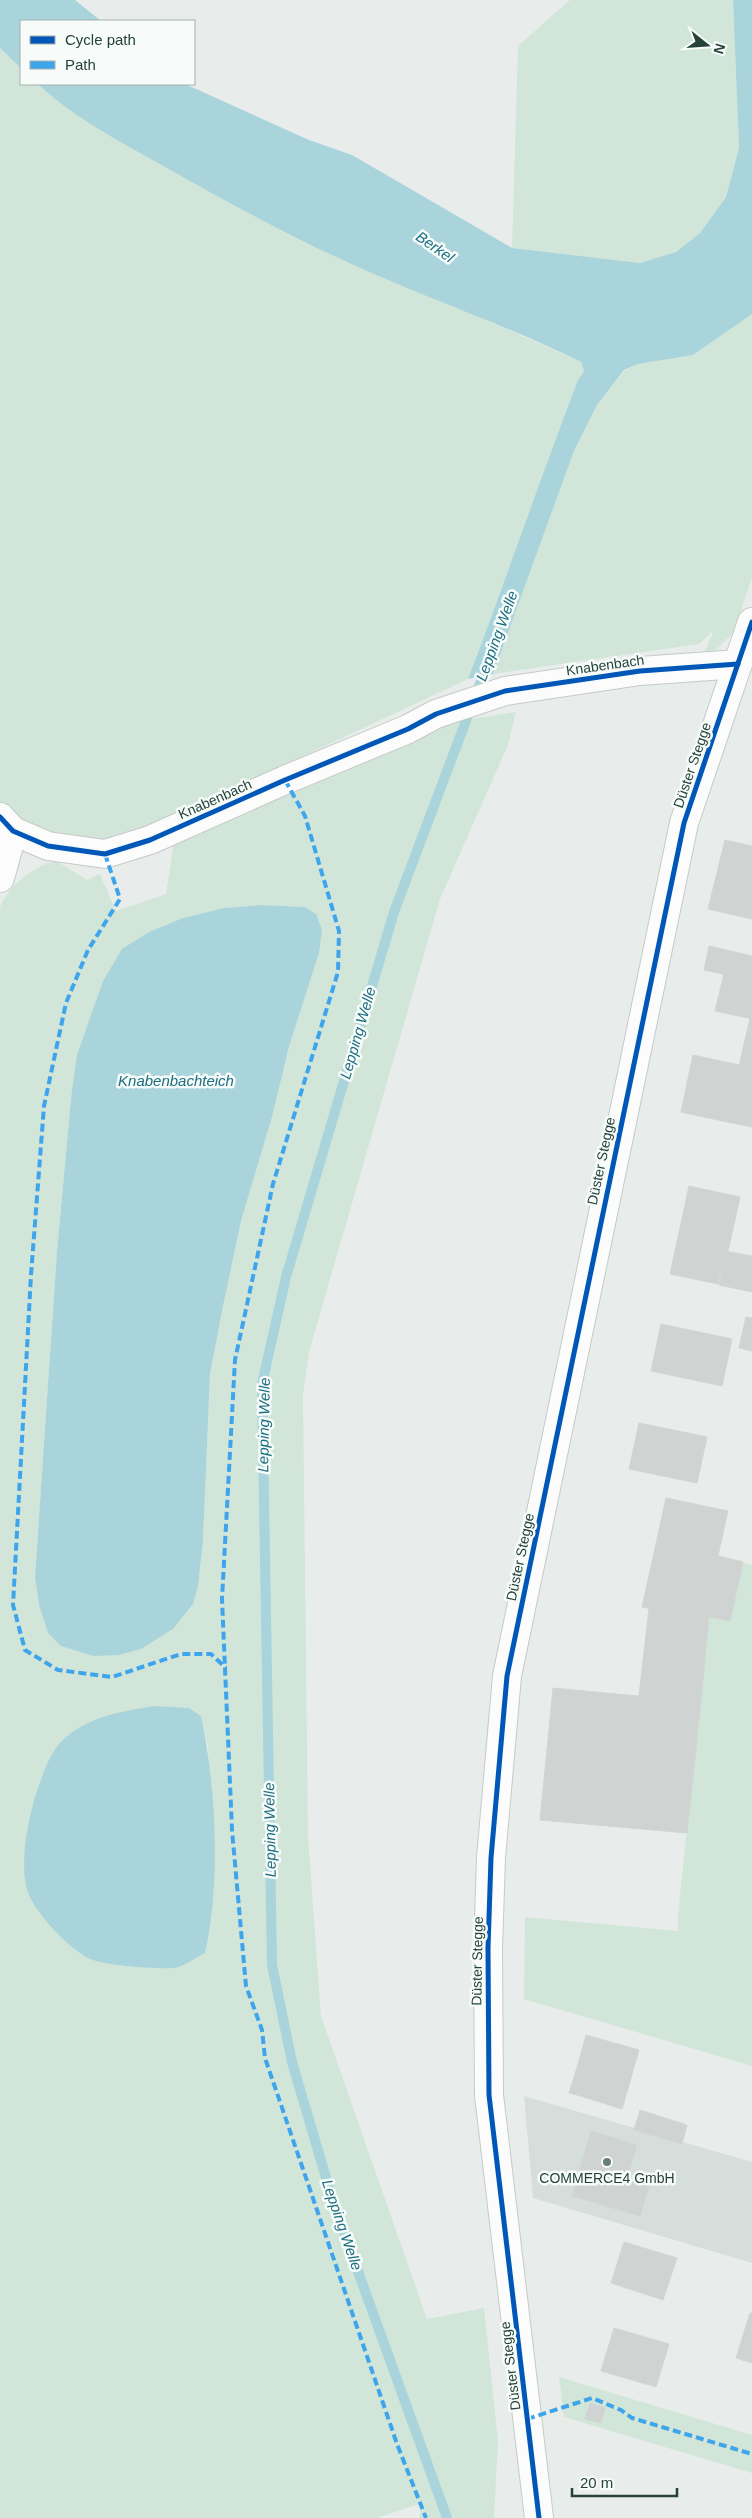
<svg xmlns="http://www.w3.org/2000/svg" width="752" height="2518" font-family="Helvetica,sans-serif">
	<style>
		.built { fill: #d6dedb }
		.green { fill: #d1e6d8; fill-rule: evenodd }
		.water { fill: #a9d4db }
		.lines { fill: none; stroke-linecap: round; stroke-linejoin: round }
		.stream { stroke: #a9d4db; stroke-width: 10 }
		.building { fill: #cfd4d2; stroke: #d1d6d4 }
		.minor-casing { stroke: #c5cac8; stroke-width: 30 }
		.minor { stroke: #fcfcfc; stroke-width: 28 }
		.quiet { stroke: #3ea4ec; stroke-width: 4; stroke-dasharray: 8 4; stroke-linecap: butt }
		.cycleway-casing { stroke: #f7fbf9; stroke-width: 8 }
		.cycleway { stroke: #0057b8; stroke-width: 5 }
		.poi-dot { fill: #697e78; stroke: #f7fbf9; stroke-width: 2 }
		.labels { text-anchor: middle; stroke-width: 5; stroke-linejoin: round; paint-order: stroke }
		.street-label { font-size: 14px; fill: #24423a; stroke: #f7fbf9 }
		.poi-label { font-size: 14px; fill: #24423a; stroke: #f7fbf9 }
		.water-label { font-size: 15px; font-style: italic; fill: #1c6f80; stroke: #f7fbf9 }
	</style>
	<rect width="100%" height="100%" fill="#e8edeb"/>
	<polygon class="built" points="524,2096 752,2162 752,2263 533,2198"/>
	<g class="green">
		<polygon points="570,0 733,0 739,148 726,197 700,233 676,252 640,263 512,248 518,46"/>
		<path d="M0,48L21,68V84H38L51,96L103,132L455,306L581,362L584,371L578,380C540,479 506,579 468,679L133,836L96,845L51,837L18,818L0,803Z"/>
		<polygon points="752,314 752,578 733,633 717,649 703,655 714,630 699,644 493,674 574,451 597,405 624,371 638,364 693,355"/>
		<path d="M516,712L508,745L440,899L309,1352L303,1396L308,1836L321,2016L427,2319L484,2308L498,2441L494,2518H419L422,2503L377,2518H0V907C11,883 31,869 55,860L87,880L100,874L116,911L166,894L174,842L301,784L452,722ZM261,905L305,907L319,953L289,1048L272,1117L241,1221L223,1305L210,1374L203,1540L173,1629L140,1649L119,1655L62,1646L48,1633L39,1605L35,1577L57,1251L71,1099L183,918L224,908ZM189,1708L201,1716L208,1747L214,1845L87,1957L61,1936L40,1914L25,1870L26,1843L32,1806Z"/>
		<polygon points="742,1563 752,1565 752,2066 524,1999 525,1917 678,1931 678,1915 709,1616 730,1621"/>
		<polygon points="559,2377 752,2435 752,2473 564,2417"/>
	</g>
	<g class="water">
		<polygon points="0,0 75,0 101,21 21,21 21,68 0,48"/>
		<path d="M733,0H752V314L693,355L638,364L624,370L597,405L574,451L493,674L468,679C506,579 540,479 578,380L584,371L581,362C504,324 423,297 345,261C284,233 225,201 167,168C123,143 75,119 38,84H185L309,140L352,155L512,248L640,263L676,252L700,233L726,197L739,148Z"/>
		<polygon points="261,905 305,907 316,914 322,930 319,953 289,1047 272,1117 241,1221 223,1306 210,1374 203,1540 198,1586 193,1604 173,1629 141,1649 119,1655 93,1656 61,1646 48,1633 39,1605 35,1577 57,1251 71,1099 77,1055 103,981 122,949 149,932 183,918 224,908"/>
		<path d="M154,1706L189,1708L201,1716C216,1785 221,1884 205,1953C196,1957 184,1967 174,1968C154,1969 105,1966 88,1958C68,1947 38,1916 29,1895C18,1869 28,1819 36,1794C42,1777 49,1753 63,1740C86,1717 123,1711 154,1706Z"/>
	</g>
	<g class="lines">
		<polyline class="stream" points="447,2518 334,2205 292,2062 272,1965 262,1384 286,1277 394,912 487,665"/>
	</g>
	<g class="building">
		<polygon points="725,840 752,846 752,919 708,909"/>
		<polygon points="709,946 752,956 752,1019 715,1011 723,978 723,974 704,970"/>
		<polygon points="750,1019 752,1019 752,1050 743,1048"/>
		<polygon points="743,1048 752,1050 752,1101 733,1097"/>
		<polygon points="693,1055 739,1065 727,1122 681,1112"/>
		<polygon points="733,1097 752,1101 752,1127 727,1122"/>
		<polygon points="689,1186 740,1197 728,1251 725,1251 718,1284 670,1274"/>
		<polygon points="725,1251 752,1256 752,1292 719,1285"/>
		<polygon points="746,1317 752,1318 752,1351 739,1348"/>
		<polygon points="661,1324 732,1339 722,1386 651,1371"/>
		<polygon points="639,1423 707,1437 697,1483 629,1469"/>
		<polygon points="666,1498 728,1511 704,1619 642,1607"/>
		<polygon points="718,1556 743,1562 730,1621 705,1616"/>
		<polygon points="649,1608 704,1619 705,1616 709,1616 701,1702 639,1696"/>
		<polygon points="553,1688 701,1702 687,1833 540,1820"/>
		<polygon points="586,2035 639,2050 622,2109 577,2095 586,2063 579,2061"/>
		<polygon points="579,2061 586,2063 577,2095 569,2093"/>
		<polygon points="640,2110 687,2125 682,2144 634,2130"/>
		<polygon points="591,2131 637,2145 626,2180 649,2185 640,2216 572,2196"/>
		<polygon points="624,2242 677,2258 663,2300 611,2283"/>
		<polygon points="750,2313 752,2313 752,2363 736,2358"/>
		<polygon points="614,2328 669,2344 656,2387 601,2371"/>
		<polygon points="590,2403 605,2408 601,2423 585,2419"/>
	</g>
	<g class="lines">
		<g class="minor-casing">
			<g id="minor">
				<polyline points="0,817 13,831 48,846 105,854 150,840 285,780 408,729 436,714 505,691 640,671 738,664"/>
				<polyline points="0,878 13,831"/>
				<polyline points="539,2518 489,2095 488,1948 491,1858 507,1676 684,823 752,622"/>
			</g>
		</g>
		<use href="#minor" class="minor"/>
		<g class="quiet">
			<polyline points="285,780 305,816 339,931 338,972 273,1184 235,1360 222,1599 232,1830 246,1986 262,2030 265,2058 397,2444 426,2518"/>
			<polyline points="105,854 120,899 88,950 66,1003 44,1106 31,1275 13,1605 25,1650 58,1670 112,1677 181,1654 211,1654 226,1668"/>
			<polyline points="527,2419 592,2398 621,2410 632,2418 752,2454"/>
		</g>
		<g class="cycleway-casing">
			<g id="cycleway">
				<polyline points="0,817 13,831 48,846 105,854 150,840 285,780 408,729 436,714 505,691 640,671 738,664"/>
				<polyline points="539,2518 489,2095 488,1948 491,1858 507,1676 684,823 752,622"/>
			</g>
		</g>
		<use href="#cycleway" class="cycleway"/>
	</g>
	<circle class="poi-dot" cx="607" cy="2162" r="5"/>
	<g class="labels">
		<g class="street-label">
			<text transform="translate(605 665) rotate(-8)" y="5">Knabenbach</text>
			<text transform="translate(692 765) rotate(-71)" y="5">Düster Stegge</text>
			<text transform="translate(215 799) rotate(-24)" y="5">Knabenbach</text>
			<text transform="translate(601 1161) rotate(-78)" y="5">Düster Stegge</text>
			<text transform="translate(520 1557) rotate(-78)" y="5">Düster Stegge</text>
			<text transform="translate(477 1961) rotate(-89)" y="5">Düster Stegge</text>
			<text transform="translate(510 2366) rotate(-97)" y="5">Düster Stegge</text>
		</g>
		<g class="poi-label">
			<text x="607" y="2183">COMMERCE4 GmbH</text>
		</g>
		<g class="water-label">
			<text transform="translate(435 247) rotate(35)" y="5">Berkel</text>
			<text transform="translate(497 636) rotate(-70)" y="5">Lepping Welle</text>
			<text transform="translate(358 1033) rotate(-74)" y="5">Lepping Welle</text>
			<text x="176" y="1086">Knabenbachteich</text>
			<text transform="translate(264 1425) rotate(-89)" y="5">Lepping Welle</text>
			<text transform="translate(270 1830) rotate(-91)" y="5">Lepping Welle</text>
			<text transform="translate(342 2225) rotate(71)" y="5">Lepping Welle</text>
		</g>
	</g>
	<rect x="20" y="20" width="175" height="65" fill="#f7fbf9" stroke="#a3b1ad"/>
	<rect x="30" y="36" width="25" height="8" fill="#0057b8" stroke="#a3b1ad"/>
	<text x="65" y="45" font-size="15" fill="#24423a">Cycle path</text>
	<rect x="30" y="61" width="25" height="8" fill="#3ea4ec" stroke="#a3b1ad"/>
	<text x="65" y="70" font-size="15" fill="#24423a">Path</text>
	<g transform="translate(707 45) rotate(107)" stroke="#f7fbf9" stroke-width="4" paint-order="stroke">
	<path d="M0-4L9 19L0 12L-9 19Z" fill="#24423a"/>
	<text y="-8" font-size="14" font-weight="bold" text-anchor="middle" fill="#24423a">N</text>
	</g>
	<path d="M572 2488v8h105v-8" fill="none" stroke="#24423a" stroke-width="2.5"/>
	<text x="580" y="2488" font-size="15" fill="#24423a" stroke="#f7fbf9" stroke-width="4" paint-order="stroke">20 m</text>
</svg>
